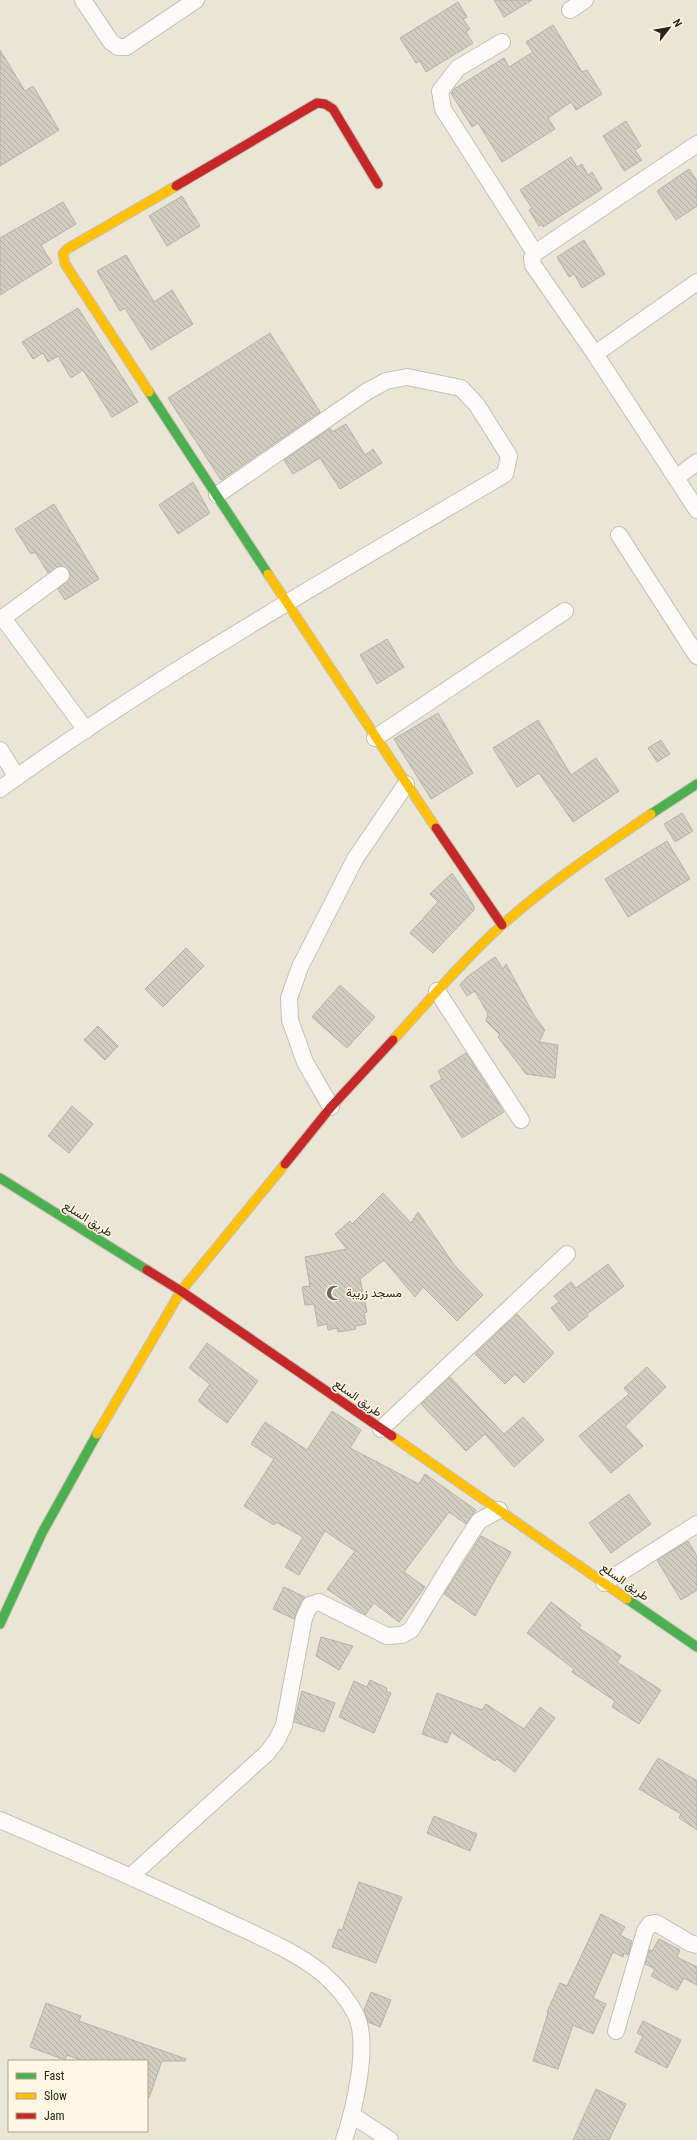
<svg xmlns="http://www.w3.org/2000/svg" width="697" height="2140" font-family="'Roboto Condensed',Vazirmatn,sans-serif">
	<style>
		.building { fill: url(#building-back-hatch); stroke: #b7b2a7 }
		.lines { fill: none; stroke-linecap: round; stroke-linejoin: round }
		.street-casing { stroke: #c5c0b6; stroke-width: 18 }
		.fast-casing { stroke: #c5c0b6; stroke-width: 11 }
		.slow-casing { stroke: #c5c0b6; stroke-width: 11 }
		.jam-casing { stroke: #c5c0b6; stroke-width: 11 }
		.street { stroke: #fcfbf9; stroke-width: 16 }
		.fast { stroke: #4caf50; stroke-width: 9 }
		.slow { stroke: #ffc107; stroke-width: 9 }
		.jam { stroke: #c62828; stroke-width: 9 }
		.labels { text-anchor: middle; stroke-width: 3; stroke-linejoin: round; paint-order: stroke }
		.street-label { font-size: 12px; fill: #28241a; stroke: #fff7e1 }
		.poi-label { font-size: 12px; fill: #28241a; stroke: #fff7e1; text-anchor: start }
	</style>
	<defs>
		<pattern id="building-back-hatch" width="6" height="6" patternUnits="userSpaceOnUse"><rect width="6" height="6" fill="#d1cdc1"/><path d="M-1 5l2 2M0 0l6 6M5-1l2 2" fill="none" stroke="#b3b0a5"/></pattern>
	</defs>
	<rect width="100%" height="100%" fill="#ebe5d6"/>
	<g class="building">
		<polygon points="494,0 532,0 504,17"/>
		<polygon points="458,2 467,17 463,19 470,29 466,32 473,43 426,72 420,61 416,63 400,38"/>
		<polygon points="553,25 582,72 587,70 602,94 576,110 571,102 548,118 555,129 502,162 478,123 472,127 451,93 454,89 504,58 509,67 533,52 526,42"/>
		<polygon points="0,50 25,91 33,86 59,130 0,166"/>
		<polygon points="626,121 641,146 635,150 642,160 624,171 603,136"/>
		<polygon points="571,157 577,167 582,164 588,175 592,172 602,189 543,227 542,224 539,226 529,210 532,208 520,190"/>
		<polygon points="689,169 697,181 697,206 676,220 657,191"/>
		<polygon points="182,196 200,226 167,246 149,216"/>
		<polygon points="63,202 76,224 41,245 52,263 0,295 0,238"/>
		<polygon points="584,240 605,274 582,288 574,274 569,277 557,257"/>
		<polygon points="126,255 154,302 172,290 193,324 151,350 125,308 120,311 97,271"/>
		<polygon points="78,308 138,402 112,417 83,370 71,378 58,356 48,362 43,353 33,359 22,342"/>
		<polygon points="270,333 320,412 221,480 168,398"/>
		<polygon points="346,424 365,455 373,449 382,463 340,489 320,458 293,474 284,460 330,428 332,432"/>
		<polygon points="193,482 210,513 178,534 159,505"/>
		<polygon points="54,504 99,579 65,600 58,589 70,579 69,570 60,566 48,573 35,552 31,554 15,529"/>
		<polygon points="387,639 404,667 377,684 360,655"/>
		<polygon points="438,713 473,773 431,799 394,739"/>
		<polygon points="538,720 571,775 596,758 619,791 573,822 539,773 517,787 493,748"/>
		<polygon points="661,740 670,754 657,762 648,748"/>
		<polygon points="682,813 693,831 675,842 664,824"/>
		<polygon points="667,841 690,879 628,917 605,879"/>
		<polygon points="452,873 474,906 474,910 433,953 410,933 438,902 430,894"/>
		<polygon points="186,948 204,966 163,1007 145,989"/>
		<polygon points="495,957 503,969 506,964 535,1017 545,1030 539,1042 558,1045 555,1078 526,1074 498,1037 500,1035 486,1021 488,1014 475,991 467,996 460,985 467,977"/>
		<polygon points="340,985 375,1017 347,1048 312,1017"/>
		<polygon points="98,1026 118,1046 105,1060 84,1040"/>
		<polygon points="466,1053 504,1112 462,1138 430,1086 442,1079 438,1071"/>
		<polygon points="72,1106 93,1124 69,1153 48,1136"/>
		<polygon points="383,1193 411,1223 418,1212 455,1266 483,1295 457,1321 423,1287 415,1297 384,1260 360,1279 367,1312 364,1313 366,1324 355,1326 356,1329 338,1332 337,1328 328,1330 327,1324 318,1326 314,1304 305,1305 302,1287 310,1286 305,1257 347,1249 335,1234 350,1221 352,1224"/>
		<polygon points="608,1264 624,1286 587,1314 588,1316 569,1331 551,1308 559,1302 554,1296 571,1282 576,1288"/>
		<polygon points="517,1314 554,1353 524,1383 515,1374 505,1384 475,1354"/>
		<polygon points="207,1343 258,1381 227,1423 198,1401 210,1384 189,1368"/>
		<polygon points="647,1367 666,1387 625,1426 643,1446 611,1473 579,1436 629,1394 624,1388"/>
		<polygon points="450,1377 504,1434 523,1417 544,1440 514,1467 485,1434 466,1451 421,1404"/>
		<polygon points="332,1411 361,1430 350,1448 419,1484 425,1474 476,1510 466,1524 449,1512 404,1572 425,1587 399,1622 374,1603 365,1615 327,1589 355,1551 325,1531 299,1575 285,1567 303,1537 276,1522 274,1525 244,1506 274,1459 251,1444 265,1422 307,1450"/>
		<polygon points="629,1494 651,1524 611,1553 589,1523"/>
		<polygon points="481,1536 511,1552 475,1616 444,1594"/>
		<polygon points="688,1541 697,1556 697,1590 681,1600 657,1560"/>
		<polygon points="284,1587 305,1597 301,1601 294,1619 273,1609"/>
		<polygon points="551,1602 581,1625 579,1628 621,1656 617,1662 661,1690 639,1724 612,1707 615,1701 572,1672 574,1669 527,1633"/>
		<polygon points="321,1637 353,1646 339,1670 316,1656"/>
		<polygon points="370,1680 387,1688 386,1691 391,1693 374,1733 339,1717 354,1681 367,1687"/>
		<polygon points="302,1691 335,1703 324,1732 294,1722"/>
		<polygon points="437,1693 482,1710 486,1704 524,1729 540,1707 555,1718 515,1772 497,1759 495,1761 451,1732 447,1743 422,1734"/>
		<polygon points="658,1758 697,1781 697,1830 679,1818 681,1814 639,1789"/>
		<polygon points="434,1816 477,1834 470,1851 427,1833"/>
		<polygon points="359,1882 402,1897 376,1963 332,1947 339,1929 342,1930"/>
		<polygon points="601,1914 625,1927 620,1935 632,1941 628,1955 624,1953 623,1957 613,1952 593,1998 606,2004 593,2034 573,2025 558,2069 533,2061 548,2013 547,2012 560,1983 567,1986"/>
		<polygon points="659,1939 680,1950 677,1957 697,1967 697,1985 684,1978 677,1990 651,1976 655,1969 645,1964 649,1950 652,1951"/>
		<polygon points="371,1992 391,2000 380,2027 368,2022 364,2010"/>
		<polygon points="46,2003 81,2016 79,2021 186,2059 185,2061 162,2061 149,2098 147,2097 147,2061 84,2061 67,2055 65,2060 30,2047"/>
		<polygon points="643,2021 681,2040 667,2068 635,2052 643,2036 637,2033"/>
		<polygon points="596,2089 626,2104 609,2140 573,2140"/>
	</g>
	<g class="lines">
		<g class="street-casing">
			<g id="street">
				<polyline points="83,0 111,42 118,47 126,47 196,0"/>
				<polyline points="570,10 585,0"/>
				<polyline points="502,42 458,68 440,91 443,109 535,253"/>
				<polyline points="697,282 595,354 697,510"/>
				<polyline points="595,354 533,265 532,258 535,253 697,144"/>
				<polyline points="676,478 697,462"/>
				<polyline points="619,535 697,656"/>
				<polyline points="3,618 86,730"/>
				<polyline points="0,620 61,575"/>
				<polyline points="375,738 565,611"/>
				<polyline points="0,750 17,777"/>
				<path d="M0,789C161,673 334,575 505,474L509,456L477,405L461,388L407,377L386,381L366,392L217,495"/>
				<polyline points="437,991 521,1120"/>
				<polyline points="331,1107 305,1062 290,1020 289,998 300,967 355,859 406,784"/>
				<polyline points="381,1429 567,1254"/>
				<polyline points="604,1583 697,1524"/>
				<path d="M0,1820C73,1851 146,1883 218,1917C253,1934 292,1949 322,1973C336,1985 348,1999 356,2015C370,2045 354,2110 344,2140"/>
				<polyline points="131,1876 267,1753 277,1740 284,1725 304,1618 310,1605 319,1602 387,1636 402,1635 411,1630 416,1622 453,1561 479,1521 499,1510"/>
				<polyline points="616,2031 645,1931 650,1924 656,1923 690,1943 697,1945"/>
				<polyline points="352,2115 390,2140"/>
			</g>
		</g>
		<g class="fast-casing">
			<g id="fast">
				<polyline points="149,392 268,574"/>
				<polyline points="651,814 697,784"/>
				<polyline points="0,1178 147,1270"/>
				<polyline points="627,1599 697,1647"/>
				<polyline points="0,1624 42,1533 97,1434"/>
			</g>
		</g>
		<g class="slow-casing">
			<g id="slow">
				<polyline points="149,392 65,264 63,254 67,249 176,186"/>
				<polyline points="268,574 436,828"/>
				<path d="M393,1040C429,1001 463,960 502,925C549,883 600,849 651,814"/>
				<polyline points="97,1434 181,1291 285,1164"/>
				<polyline points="392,1436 627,1599"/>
			</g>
		</g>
		<g class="jam-casing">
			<g id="jam">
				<polyline points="176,186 317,103 325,104 333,109 378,184"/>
				<polyline points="436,828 502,925"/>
				<polyline points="285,1164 331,1107 393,1040"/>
				<polyline points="147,1270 181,1291 392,1436"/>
			</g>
		</g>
		<use href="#street" class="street"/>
		<use href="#fast" class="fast"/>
		<use href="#slow" class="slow"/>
		<use href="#jam" class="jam"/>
	</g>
	<defs>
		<g id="mosque-bare" transform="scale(1.2)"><path d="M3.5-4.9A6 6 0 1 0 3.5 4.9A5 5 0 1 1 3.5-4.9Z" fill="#6c685c" stroke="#fff7e1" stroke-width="2.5" paint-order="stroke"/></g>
	</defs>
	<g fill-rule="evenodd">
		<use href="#mosque-bare" x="334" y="1293"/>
	</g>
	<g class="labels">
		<g class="street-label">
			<text transform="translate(88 1219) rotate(32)" y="4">طريق السلع</text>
			<text transform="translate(358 1398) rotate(35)" y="4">طريق السلع</text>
			<text transform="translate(625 1582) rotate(35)" y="4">طريق السلع</text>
		</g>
		<g class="poi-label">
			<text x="346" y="1297">مسجد زريبة</text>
		</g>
	</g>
	<rect x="8" y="2060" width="140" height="72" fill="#fff7e1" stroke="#a9a391"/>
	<rect x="16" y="2073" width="20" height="6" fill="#4caf50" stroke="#a9a391"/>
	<text x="44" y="2080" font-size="12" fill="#28241a">Fast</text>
	<rect x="16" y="2093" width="20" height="6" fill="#ffc107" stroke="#a9a391"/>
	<text x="44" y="2100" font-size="12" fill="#28241a">Slow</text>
	<rect x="16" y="2113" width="20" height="6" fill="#c62828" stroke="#a9a391"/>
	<text x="44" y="2120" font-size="12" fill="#28241a">Jam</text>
	<g transform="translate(669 28) rotate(59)" stroke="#fff7e1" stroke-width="3" paint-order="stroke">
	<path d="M0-3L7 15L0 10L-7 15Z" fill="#28241a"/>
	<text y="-6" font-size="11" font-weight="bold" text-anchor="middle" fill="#28241a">N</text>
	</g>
</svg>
